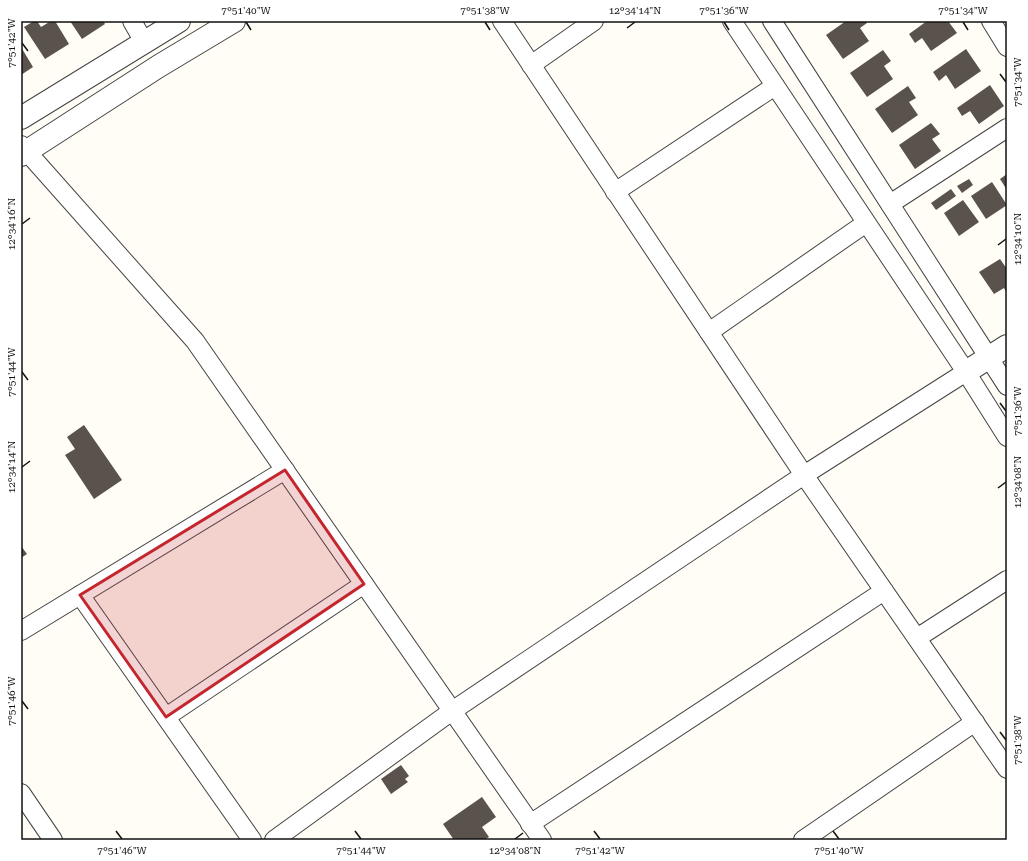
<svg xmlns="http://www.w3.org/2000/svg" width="1028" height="861" font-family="'Roboto Serif',serif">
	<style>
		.building { fill: #5a524d }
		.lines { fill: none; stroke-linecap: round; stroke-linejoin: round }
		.minor-casing { stroke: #444; stroke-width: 20 }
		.tertiary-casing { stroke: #444; stroke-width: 24 }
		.minor { stroke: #fff; stroke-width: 18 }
		.tertiary { stroke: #fff; stroke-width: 22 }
		.marked { fill: #c4262e; fill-opacity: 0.2; stroke: #c4262e; stroke-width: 3; stroke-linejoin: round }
		.ticks { fill: none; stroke: #111; stroke-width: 1.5 }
		.neatline { fill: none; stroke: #111; stroke-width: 1.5 }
		.ticks-label { font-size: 10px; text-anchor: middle; fill: #111 }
	</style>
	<rect width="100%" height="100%" fill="#fffdf5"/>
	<g class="building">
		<polygon points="34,21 37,21 41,27 51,21 55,21 69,44 45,59 24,27"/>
		<polygon points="70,21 103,21 105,24 82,39"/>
		<polygon points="846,21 865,21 867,23 860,28 869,41 843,59 826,35"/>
		<polygon points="927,21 948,21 957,33 931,51 922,38 915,43 909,34"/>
		<polygon points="21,47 33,67 21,75"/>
		<polygon points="966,49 981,71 955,89 946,75 939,81 933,72"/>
		<polygon points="883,50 891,61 884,66 893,79 867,97 850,73"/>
		<polygon points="990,85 1004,106 979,124 970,111 962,116 957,108"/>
		<polygon points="908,86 916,98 909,102 918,115 892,133 875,109"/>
		<polygon points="931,123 940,134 932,139 941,151 915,169 899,145"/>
		<polygon points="1007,174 1007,190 1000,179"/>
		<polygon points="969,179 973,185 962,193 957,186"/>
		<polygon points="992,182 1007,205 986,219 971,196"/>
		<polygon points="951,189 956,196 936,210 931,203"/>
		<polygon points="963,200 979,222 959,236 944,213"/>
		<polygon points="1000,259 1007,269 1007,293 1004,288 994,294 979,272"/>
		<polygon points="84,425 122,480 94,499 65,455 75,449 67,437"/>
		<polygon points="21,546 27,554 21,558"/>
		<polygon points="401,765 409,776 405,779 408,782 391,794 381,779"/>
		<polygon points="482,797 496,817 482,827 489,837 484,840 454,840 443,824"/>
	</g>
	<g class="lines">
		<g class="minor-casing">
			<g id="minor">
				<polyline points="132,21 144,42"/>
				<polyline points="502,21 804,475 1007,769"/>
				<polyline points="732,21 966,372 1007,437"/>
				<polyline points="772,21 1007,386"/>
				<polyline points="991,21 1007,47"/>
				<polyline points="531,65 594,21"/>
				<polyline points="21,145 195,341 542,840"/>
				<polyline points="615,192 775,86"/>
				<polyline points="890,204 1007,128"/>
				<polyline points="709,332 866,223"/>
				<polyline points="80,595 252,840"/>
				<polyline points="21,631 285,470"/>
				<polyline points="917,638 1007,580"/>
				<polyline points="166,717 364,584"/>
				<polyline points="21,793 53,840"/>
				<polyline points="530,824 884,591"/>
				<polyline points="274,840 452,711 804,475 966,372"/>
				<polyline points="803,840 975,722"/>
			</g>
		</g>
		<g class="tertiary-casing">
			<g id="tertiary">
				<polyline points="21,118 179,21"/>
				<polyline points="21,155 159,66 234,21"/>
				<polyline points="966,372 1007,346"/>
			</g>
		</g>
		<use href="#minor" class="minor"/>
		<use href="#tertiary" class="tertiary"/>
	</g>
	<path class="marked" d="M285,470L364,584L166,717L80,595Z"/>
	<path class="ticks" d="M246,22L251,30M485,22L490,30M724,22L729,30M963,22L968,30M627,28L635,22M22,43L28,51M1000,74L1006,82M22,224L30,218M998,245L1006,239M22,372L28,380M1000,403L1006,411M22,467L30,461M998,488L1006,482M22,701L28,709M1000,732L1006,740M116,831L122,839M355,831L361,839M594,831L600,839M833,831L839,839M515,839L523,833"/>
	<rect width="1028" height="861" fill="none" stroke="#ffffff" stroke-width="44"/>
	<rect x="22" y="22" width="984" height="817" class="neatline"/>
	<g class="ticks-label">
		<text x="246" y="14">7°51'40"W</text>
		<text x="485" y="14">7°51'38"W</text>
		<text x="635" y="14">12°34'14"N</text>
		<text x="724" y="14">7°51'36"W</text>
		<text x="963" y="14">7°51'34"W</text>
		<text transform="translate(11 43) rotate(-90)" y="4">7°51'42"W</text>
		<text transform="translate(1017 82) rotate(-90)" y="4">7°51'34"W</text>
		<text transform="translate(11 224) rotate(-90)" y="4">12°34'16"N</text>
		<text transform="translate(1017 239) rotate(-90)" y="4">12°34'10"N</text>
		<text transform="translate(11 372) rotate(-90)" y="4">7°51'44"W</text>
		<text transform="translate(1017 411) rotate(-90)" y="4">7°51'36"W</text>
		<text transform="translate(11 467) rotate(-90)" y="4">12°34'14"N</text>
		<text transform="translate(1017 482) rotate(-90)" y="4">12°34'08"N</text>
		<text transform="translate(11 701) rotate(-90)" y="4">7°51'46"W</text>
		<text transform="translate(1017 740) rotate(-90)" y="4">7°51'38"W</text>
		<text x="122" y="854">7°51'46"W</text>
		<text x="361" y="854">7°51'44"W</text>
		<text x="515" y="854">12°34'08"N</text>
		<text x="600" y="854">7°51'42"W</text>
		<text x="839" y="854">7°51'40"W</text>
	</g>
</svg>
